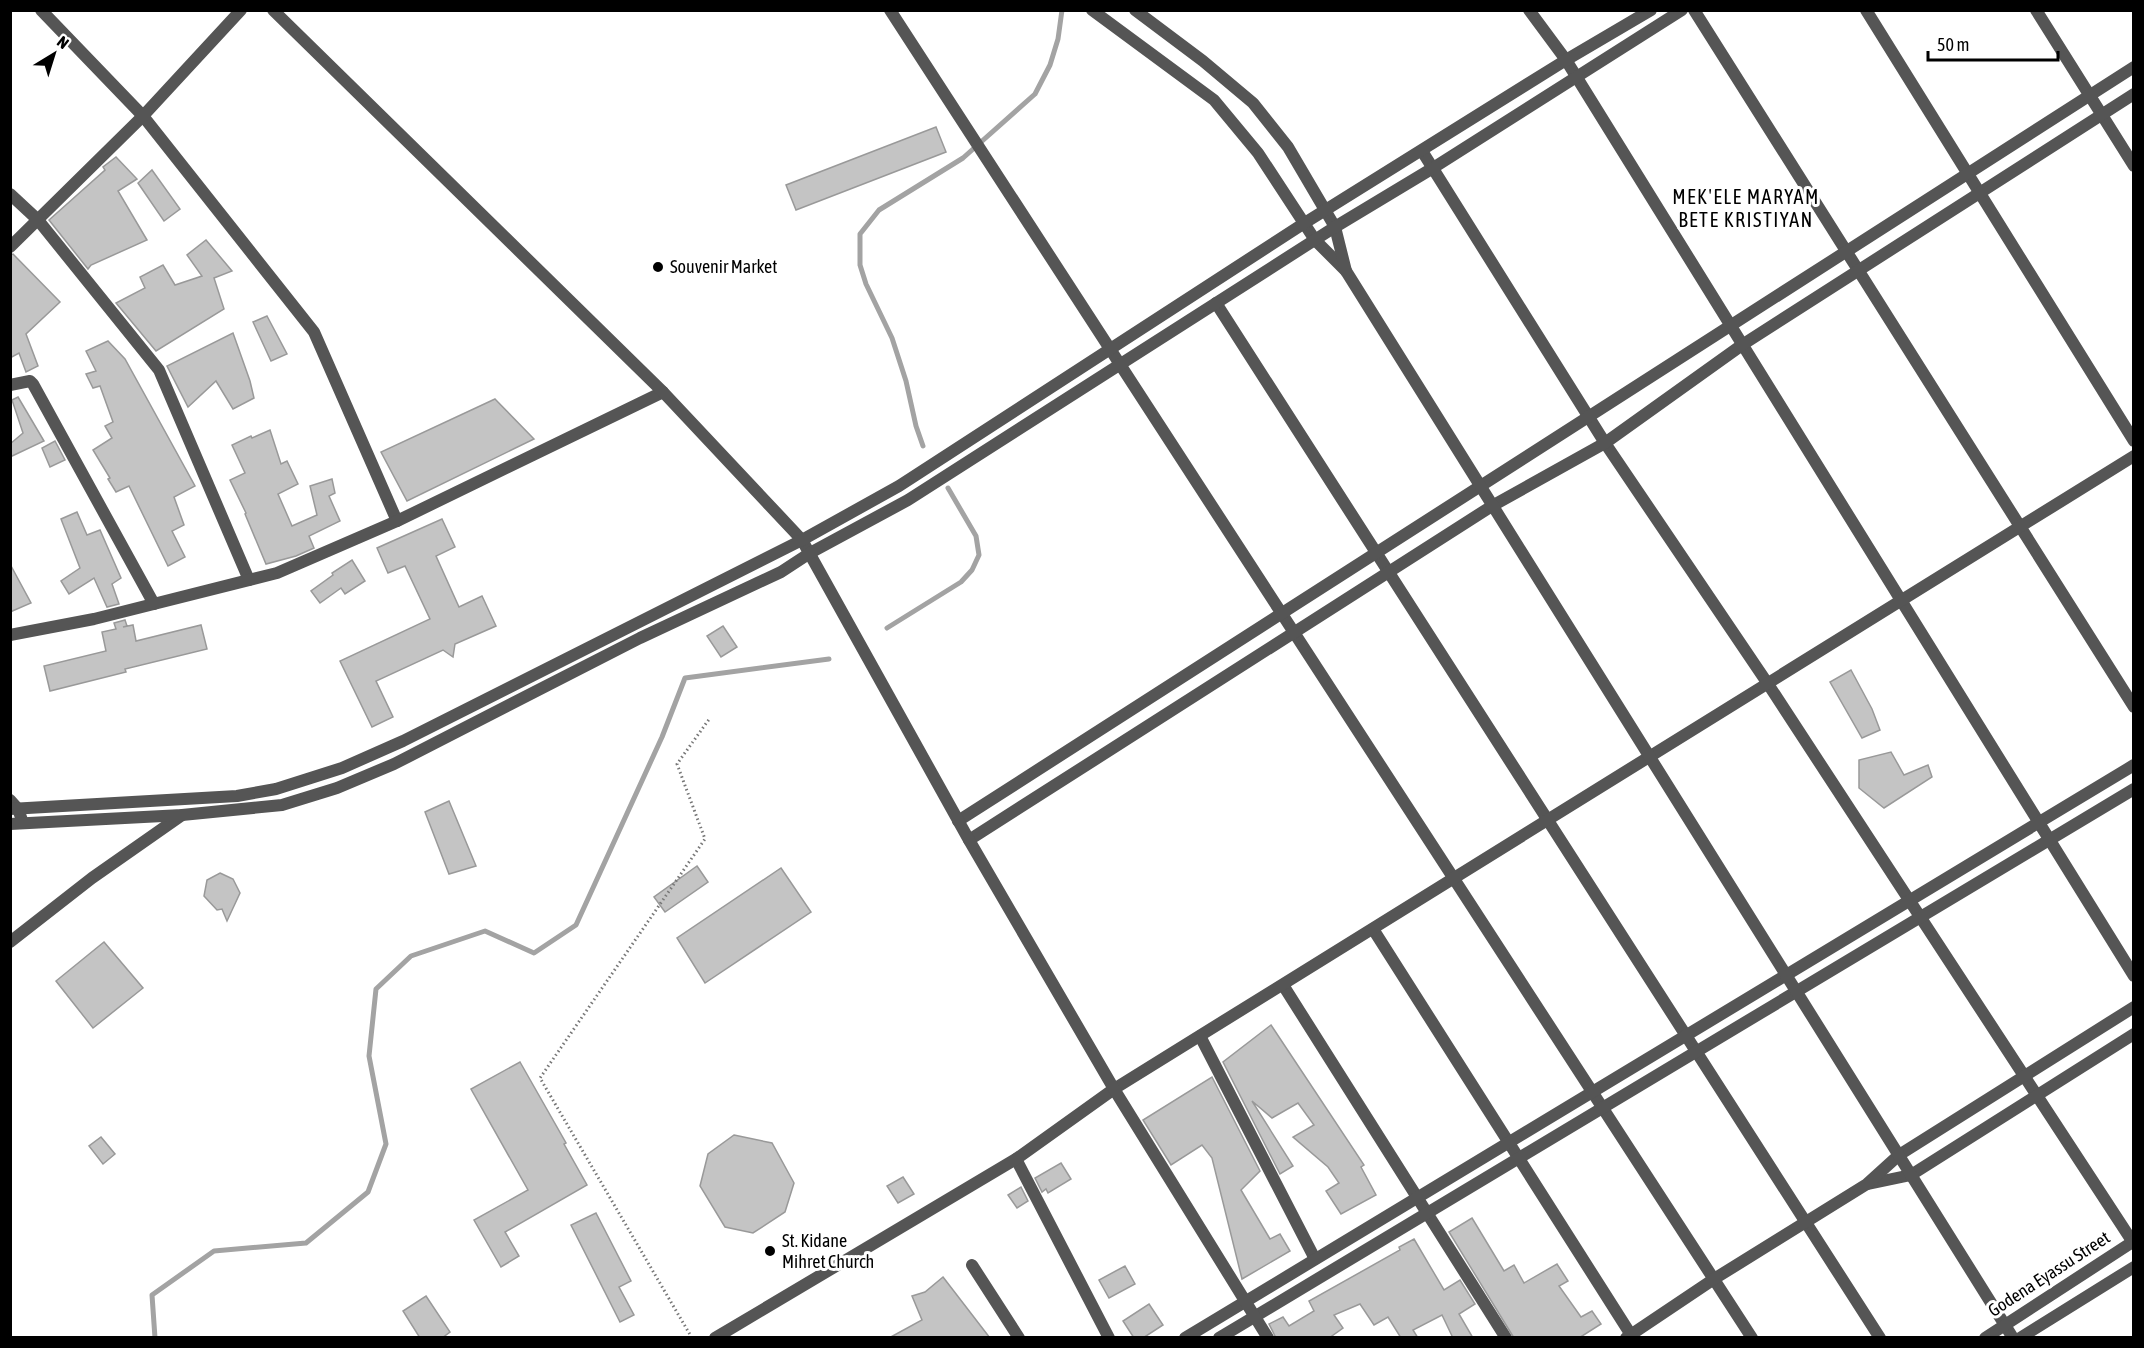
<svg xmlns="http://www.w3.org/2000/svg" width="2144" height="1348" font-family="'Asap Condensed',sans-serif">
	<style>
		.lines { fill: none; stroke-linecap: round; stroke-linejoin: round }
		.stream { stroke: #a3a3a3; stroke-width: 5 }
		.building { fill: #c4c4c4; stroke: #999; stroke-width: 1.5 }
		.path { stroke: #777; stroke-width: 3; stroke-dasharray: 1.5 3; stroke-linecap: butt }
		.minor { stroke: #555; stroke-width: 12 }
		.tertiary { stroke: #555; stroke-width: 12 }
		.poi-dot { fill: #000; stroke: #fff; stroke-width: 2 }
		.labels { text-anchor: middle; stroke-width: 6; stroke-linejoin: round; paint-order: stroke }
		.poi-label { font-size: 18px; fill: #000; stroke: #fff; text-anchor: start }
		.street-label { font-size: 18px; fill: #000; stroke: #fff }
		.neighbourhood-label { font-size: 20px; letter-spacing: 1.5px; fill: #000; stroke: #fff }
	</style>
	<rect width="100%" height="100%" fill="#fff"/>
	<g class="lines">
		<g class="stream">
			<polyline points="923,446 916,426 906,381 892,338 866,284 860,265 860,234 879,210 963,158 1035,94 1050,65 1058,39 1062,10"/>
			<polyline points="887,628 961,582 972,570 979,555 976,536 948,488"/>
			<polyline points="155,1338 152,1295 214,1251 306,1243 368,1192 386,1144 369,1056 376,989 411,956 485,931 534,953 576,925 662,737 685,678 829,659"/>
		</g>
	</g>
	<g class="building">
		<polygon points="936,127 946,152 796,210 786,185"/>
		<polygon points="116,157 137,179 118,191 147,240 91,265 88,269 49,220 105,170 103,167"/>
		<polygon points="152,170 180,209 164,221 138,183"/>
		<polygon points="206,240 232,271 214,278 224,309 156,351 116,303 145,288 140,277 163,265 175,285 202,276 187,255"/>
		<polygon points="13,254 60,302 26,334 38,366 26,372 19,353 10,358 10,255"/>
		<polygon points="267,316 287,354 271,361 253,322"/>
		<polygon points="233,333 250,381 254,398 233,409 216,381 188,407 167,366"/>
		<polygon points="108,341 125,359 195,486 174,497 184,525 172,531 185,557 168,566 129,486 116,492 108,479 110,478 93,450 112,438 105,426 113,422 100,386 93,388 86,374 96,371 86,351"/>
		<polygon points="18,397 44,441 10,457 10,444 23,433 12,400"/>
		<polygon points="495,399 534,439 407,501 381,452"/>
		<polygon points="270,430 281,464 287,461 298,484 278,494 292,526 317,515 310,486 332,479 335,493 329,496 340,521 309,536 314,548 296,556 266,564 245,514 246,513 230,480 245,473 232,445 251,436 252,438"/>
		<polygon points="55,441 65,460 50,467 42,448"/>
		<polygon points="77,512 87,535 100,530 121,578 112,584 119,604 107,607 94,578 69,594 61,581 80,568 61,519"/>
		<polygon points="442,519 455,547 436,556 459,607 482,596 496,626 455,644 453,657 443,650 376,681 393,717 372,727 340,661 430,619 405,566 388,573 377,548"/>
		<polygon points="352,560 365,581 345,594 341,588 320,603 311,591 333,575 332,573"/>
		<polygon points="10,564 31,603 10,612"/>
		<polygon points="125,620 127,626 123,627 133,625 136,641 201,625 207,649 125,669 126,672 50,691 44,666 106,651 102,632 116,629 114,623"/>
		<polygon points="723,626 737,647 721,657 707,636"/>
		<polygon points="1851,670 1872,709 1880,730 1862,738 1830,682"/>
		<polygon points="1891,752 1904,775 1928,765 1932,777 1884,808 1859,788 1859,760"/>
		<polygon points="449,801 476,866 449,874 425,812"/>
		<polygon points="697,866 708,882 665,912 654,897"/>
		<polygon points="781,868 811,912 705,983 677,938"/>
		<polygon points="220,873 233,879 240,893 227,921 222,909 217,910 204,896 207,880"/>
		<polygon points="104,942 143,988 93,1028 56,981"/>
		<polygon points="1271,1025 1364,1165 1361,1167 1376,1195 1341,1214 1326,1191 1339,1183 1328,1167 1293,1137 1314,1125 1298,1103 1272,1118 1252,1101 1293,1166 1280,1174 1223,1062"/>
		<polygon points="520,1062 566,1143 564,1144 587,1185 505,1232 519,1256 501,1267 474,1220 528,1190 471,1089"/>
		<polygon points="1212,1077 1260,1171 1241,1190 1270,1239 1280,1234 1290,1251 1242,1279 1212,1158 1202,1145 1171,1165 1143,1120"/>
		<polygon points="734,1135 772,1143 794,1183 785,1212 753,1233 725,1227 700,1186 708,1154"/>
		<polygon points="101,1137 115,1154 103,1164 89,1146"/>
		<polygon points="1061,1163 1071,1179 1048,1193 1046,1189 1042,1192 1035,1178"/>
		<polygon points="903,1177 914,1194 898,1203 887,1186"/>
		<polygon points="1021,1187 1028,1201 1017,1208 1008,1195"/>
		<polygon points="596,1213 631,1281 619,1287 634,1315 620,1322 571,1225"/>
		<polygon points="1472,1218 1504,1271 1514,1265 1524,1283 1557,1264 1568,1281 1559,1286 1581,1317 1592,1311 1601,1324 1579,1338 1514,1338 1449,1232"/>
		<polygon points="1414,1239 1444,1290 1460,1280 1475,1304 1459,1314 1473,1338 1453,1338 1442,1315 1413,1330 1418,1338 1401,1338 1388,1317 1374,1325 1360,1304 1334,1315 1343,1328 1329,1338 1276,1338 1269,1324 1283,1317 1289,1326 1314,1311 1309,1301 1400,1250 1399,1247"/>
		<polygon points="1125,1266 1135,1284 1109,1298 1099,1280"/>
		<polygon points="943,1277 990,1338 889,1338 922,1320 912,1296 925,1292"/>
		<polygon points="426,1296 450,1332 442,1338 420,1338 403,1311"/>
		<polygon points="1149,1304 1163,1325 1143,1338 1134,1338 1123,1321"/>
	</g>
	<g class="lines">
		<polyline class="path" points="692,1338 540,1078 705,839 677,764 710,718"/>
		<g class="minor">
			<polyline points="41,10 143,116 314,332 397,521"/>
			<polyline points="890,10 1752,1338"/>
			<polyline points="1529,10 1566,60 2134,976"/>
			<polyline points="1694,10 2134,707"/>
			<polyline points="1866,10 2134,441"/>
			<polyline points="2036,10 2134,166"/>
			<polyline points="1422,151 1605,443 1768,684 2134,1244"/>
			<polyline points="10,194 38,220 159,370 249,580"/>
			<polyline points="10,247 143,116 241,10"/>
			<polyline points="1216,303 1880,1338"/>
			<polyline points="10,385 30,381 33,384 154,604"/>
			<polyline points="10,635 94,619 277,573 397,521 663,392"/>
			<polyline points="10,800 18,809 23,823"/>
			<polyline points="958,821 2134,67"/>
			<polyline points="969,840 1492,506 1605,443 1742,345 2134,94"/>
			<polyline points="1373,929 1633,1338"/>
			<polyline points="10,942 92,878 182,815"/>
			<polyline points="1283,985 1506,1338"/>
			<polyline points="1200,1036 1315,1259"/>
			<polyline points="1016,1159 1109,1338"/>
			<polyline points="1868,1184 1911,1175 2134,1034"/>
			<polyline points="972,1265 1019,1338"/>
			<polyline points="715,1338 1016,1159 1114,1089 2134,456"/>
			<polyline points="1185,1338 2134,765"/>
			<polyline points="1219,1338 2134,789"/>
			<polyline points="1626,1338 1714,1279 1867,1184 1899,1155 2134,1007"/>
		</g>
		<g class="tertiary">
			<polyline points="273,10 663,392 802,540 969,840 1114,1089 1268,1338"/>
			<polyline points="1092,10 1214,100 1258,153 1315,240 1346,271 2013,1338"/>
			<polyline points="1135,10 1203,61 1253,103 1288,147 1335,227 1346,271"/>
			<polyline points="10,809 237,796 276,789 342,768 403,741 802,540 899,486 1303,224 1566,60 1651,10"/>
			<polyline points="10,824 182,815 282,805 337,788 394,764 640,638 781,572 810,553 908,500 1335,227 1433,168 1682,10"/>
			<polyline points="1985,1338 2134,1241"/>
			<polyline points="2020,1338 2134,1267"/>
		</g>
	</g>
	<g class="poi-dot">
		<circle cx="658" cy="267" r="6"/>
		<circle cx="770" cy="1251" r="6"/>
	</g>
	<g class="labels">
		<g class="poi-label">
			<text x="670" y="273">Souvenir Market</text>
			<text x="782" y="1247">St. Kidane<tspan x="782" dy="21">Mihret Church</tspan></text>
		</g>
		<g class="street-label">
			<text transform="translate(2049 1274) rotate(-33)" y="6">Godena Eyassu Street</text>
		</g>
		<g class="neighbourhood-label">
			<text x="1746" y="204">MEK'ELE MARYAM<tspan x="1746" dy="23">BETE KRISTIYAN</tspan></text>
		</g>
	</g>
	<rect width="2144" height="1348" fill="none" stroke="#000000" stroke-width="24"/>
	<g transform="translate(54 54) rotate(38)" stroke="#ffffff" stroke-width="4.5" paint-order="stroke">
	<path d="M0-4.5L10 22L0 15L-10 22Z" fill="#000000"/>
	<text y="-9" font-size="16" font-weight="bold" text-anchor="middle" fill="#000000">N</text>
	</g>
	<path d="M1928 51v9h130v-9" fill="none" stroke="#000000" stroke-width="3"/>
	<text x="1937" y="51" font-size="18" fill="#000000" stroke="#ffffff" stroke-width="4.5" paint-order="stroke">50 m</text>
</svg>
